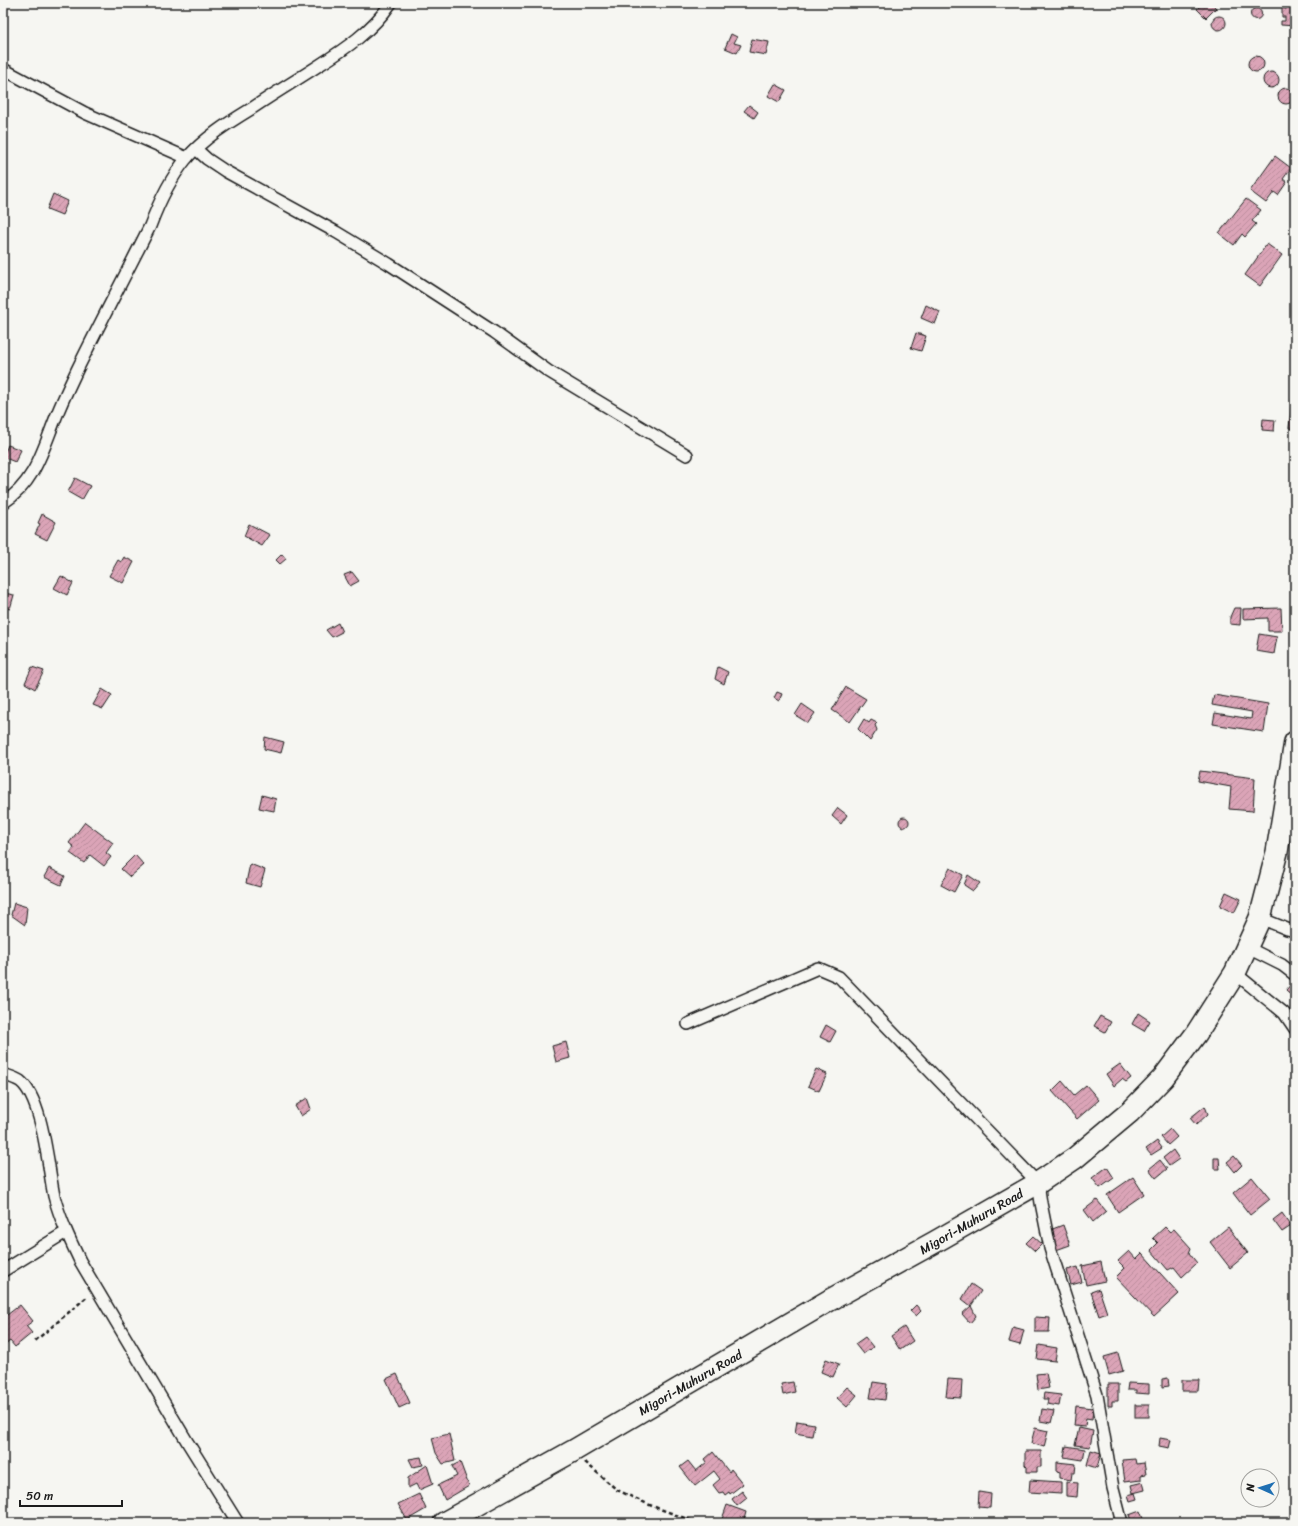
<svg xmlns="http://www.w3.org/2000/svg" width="1298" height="1526" font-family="Sriracha,sans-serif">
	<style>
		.building { fill: url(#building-hatch); stroke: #1c1c1c }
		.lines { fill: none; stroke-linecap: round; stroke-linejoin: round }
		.street-casing { stroke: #1c1c1c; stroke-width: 14 }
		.highway-casing { stroke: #1c1c1c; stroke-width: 24 }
		.path { stroke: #1c1c1c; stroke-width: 2.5; stroke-dasharray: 4 3; stroke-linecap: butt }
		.street { stroke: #f6f6f2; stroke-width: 11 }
		.highway { stroke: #f6f6f2; stroke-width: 21 }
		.labels { text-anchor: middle; stroke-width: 3; stroke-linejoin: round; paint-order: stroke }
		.street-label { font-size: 13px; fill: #1c1c1c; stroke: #f6f6f2 }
	</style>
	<defs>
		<pattern id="building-hatch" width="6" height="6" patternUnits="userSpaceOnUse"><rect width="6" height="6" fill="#dba4b7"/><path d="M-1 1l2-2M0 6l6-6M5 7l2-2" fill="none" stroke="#bb8d9d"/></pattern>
	</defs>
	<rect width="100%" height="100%" fill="#f6f6f2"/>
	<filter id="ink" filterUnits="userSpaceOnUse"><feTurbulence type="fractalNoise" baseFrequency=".025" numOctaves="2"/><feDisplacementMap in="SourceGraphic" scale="8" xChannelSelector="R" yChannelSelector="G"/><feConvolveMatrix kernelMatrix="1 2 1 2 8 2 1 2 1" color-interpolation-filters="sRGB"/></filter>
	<g filter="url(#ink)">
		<g class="building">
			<polygon points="1203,3 1211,3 1216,8 1206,18 1197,9"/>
			<polygon points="1284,3 1295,3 1295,26 1281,25 1281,21 1285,21 1285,17 1282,17 1282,8 1286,9 1286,6 1283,6"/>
			<circle cx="1256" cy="14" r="5.5"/>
			<circle cx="1219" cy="23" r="7"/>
			<polygon points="731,34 737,37 734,43 741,45 737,53 725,48"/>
			<polygon points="752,39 769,42 766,55 749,52"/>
			<circle cx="1256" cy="64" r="8"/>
			<circle cx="1271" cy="80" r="8"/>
			<polygon points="775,84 786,90 779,102 768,96"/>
			<circle cx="1286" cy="96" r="8"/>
			<polygon points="749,105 758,112 754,118 744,111"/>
			<polygon points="1275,156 1291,168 1283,179 1287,182 1278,195 1274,192 1266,203 1250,191"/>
			<polygon points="53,194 68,201 62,215 47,209"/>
			<polygon points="1246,199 1261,210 1252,221 1256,224 1245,237 1242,234 1234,245 1219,233"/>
			<polygon points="1267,244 1282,255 1260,286 1245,275"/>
			<polygon points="926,305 940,312 935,324 921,318"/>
			<polygon points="916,333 926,336 921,351 911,348"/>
			<polygon points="1293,393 1295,393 1295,429 1289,428"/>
			<polygon points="1263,419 1275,420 1274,431 1262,430"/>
			<polygon points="8,445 21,450 15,462 3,457"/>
			<polygon points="75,478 90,486 82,500 68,492"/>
			<polygon points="42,514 56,522 47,540 35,534 40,524 38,523"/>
			<polygon points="249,524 270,535 262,546 244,536"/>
			<polygon points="282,554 286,559 280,564 276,560"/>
			<polygon points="124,557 134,562 123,583 109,576 118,560 121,562"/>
			<polygon points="352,572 359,581 350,586 344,575"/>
			<polygon points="61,576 73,583 67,595 54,588"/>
			<polygon points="4,593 14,595 10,609 3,607"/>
			<polygon points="1234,608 1241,608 1240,625 1230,624 1230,617"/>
			<polygon points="1281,608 1282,631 1268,631 1268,618 1243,619 1243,609"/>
			<polygon points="338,623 342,632 332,637 326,630"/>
			<polygon points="1259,634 1277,637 1274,654 1256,651"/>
			<polygon points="32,667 44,671 35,689 25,683"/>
			<polygon points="718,667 728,672 724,684 715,679"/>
			<polygon points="846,687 866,699 850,722 832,710"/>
			<polygon points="102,689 112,695 103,709 93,705"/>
			<polygon points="777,692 782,694 779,701 774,698"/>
			<polygon points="1214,695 1268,704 1264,732 1213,724 1215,713 1251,719 1252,712 1212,705"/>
			<polygon points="802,704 815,713 808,723 795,715"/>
			<polygon points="864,719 869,723 871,720 877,723 875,725 877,730 870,741 858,729"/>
			<polygon points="265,737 284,742 281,753 264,749"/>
			<polygon points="1200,771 1255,778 1253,811 1229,809 1231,787 1198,781"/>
			<polygon points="262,795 276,799 274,811 259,808"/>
			<polygon points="838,808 847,815 841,824 832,816"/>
			<circle cx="904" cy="822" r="5"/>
			<polygon points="85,822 113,843 106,853 111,857 104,866 90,855 84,863 70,853 74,847 69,843"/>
			<polygon points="135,855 144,865 130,877 121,869"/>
			<polygon points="250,864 265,870 260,887 246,883"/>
			<polygon points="49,868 65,876 61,885 44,877"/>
			<polygon points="950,868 963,875 954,892 941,885"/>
			<polygon points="968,875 980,883 973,891 964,885"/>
			<polygon points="1226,892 1241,899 1234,913 1220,906"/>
			<polygon points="14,903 27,907 25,925 11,915"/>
			<polygon points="1293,982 1295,983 1295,998 1286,990"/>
			<polygon points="1138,1013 1150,1021 1144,1031 1132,1024"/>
			<polygon points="1100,1016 1111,1022 1105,1032 1094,1026"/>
			<polygon points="826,1025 836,1031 830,1042 820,1037"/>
			<polygon points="566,1042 570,1058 556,1062 552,1046"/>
			<polygon points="1120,1064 1131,1078 1126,1082 1122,1079 1114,1086 1106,1074"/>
			<polygon points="816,1069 827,1074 819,1091 808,1086"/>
			<polygon points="1062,1081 1074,1095 1086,1085 1099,1100 1077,1119 1052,1091"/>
			<polygon points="307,1098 311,1109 301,1116 295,1106"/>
			<polygon points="1205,1106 1208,1114 1196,1125 1190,1118"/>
			<polygon points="1170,1129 1177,1137 1168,1145 1161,1137"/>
			<polygon points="1157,1141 1162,1148 1151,1155 1146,1149"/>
			<polygon points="1173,1150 1179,1159 1169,1166 1163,1158"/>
			<polygon points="1234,1156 1242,1165 1235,1172 1227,1162"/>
			<polygon points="1214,1158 1219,1158 1220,1169 1214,1169"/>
			<polygon points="1160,1160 1167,1169 1156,1178 1149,1169"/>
			<polygon points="1107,1167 1114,1178 1100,1188 1092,1178"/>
			<polygon points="1133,1177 1144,1194 1118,1212 1107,1195"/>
			<polygon points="1252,1177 1270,1199 1250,1215 1233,1193"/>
			<polygon points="1097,1200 1106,1211 1093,1222 1084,1210"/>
			<polygon points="1282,1213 1291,1226 1282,1232 1273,1220"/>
			<polygon points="1063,1225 1070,1245 1056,1250 1050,1230"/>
			<polygon points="1165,1227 1170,1232 1174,1229 1191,1248 1189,1253 1197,1263 1182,1277 1174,1267 1168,1270 1151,1250 1158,1243 1153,1238"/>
			<polygon points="1228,1227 1248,1253 1230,1268 1210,1242"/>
			<polygon points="1033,1236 1042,1244 1035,1251 1026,1243"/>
			<polygon points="1129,1251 1136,1259 1142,1253 1179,1294 1154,1317 1116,1277 1125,1268 1118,1261"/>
			<polygon points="1101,1262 1105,1281 1086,1285 1082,1266"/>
			<polygon points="1078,1267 1082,1282 1071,1285 1067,1270"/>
			<polygon points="971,1284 981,1291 971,1306 962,1299"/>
			<polygon points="1099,1289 1107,1313 1099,1316 1091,1292"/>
			<polygon points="20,1305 33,1321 26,1326 32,1333 15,1347 10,1341 3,1347 3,1318"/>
			<polygon points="916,1305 921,1311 916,1316 910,1311"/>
			<polygon points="971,1306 976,1316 970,1323 962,1314"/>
			<polygon points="1035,1317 1050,1318 1049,1332 1035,1332"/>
			<polygon points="904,1327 913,1341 900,1350 891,1336"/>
			<polygon points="1013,1327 1024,1330 1020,1345 1009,1342"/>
			<polygon points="865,1337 873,1347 863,1354 855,1344"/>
			<polygon points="1039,1345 1057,1348 1055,1361 1037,1359"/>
			<polygon points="1118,1353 1123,1371 1109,1375 1104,1357"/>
			<polygon points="826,1359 839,1364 833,1377 821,1372"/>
			<polygon points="1046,1373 1049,1388 1038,1390 1036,1374"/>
			<polygon points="397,1374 410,1403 399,1408 386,1379"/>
			<polygon points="1168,1378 1169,1386 1162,1387 1162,1379"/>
			<polygon points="948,1379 962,1380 961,1398 946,1397"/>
			<polygon points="1182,1380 1199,1380 1198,1391 1182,1391"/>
			<polygon points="793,1382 795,1392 783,1395 781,1384"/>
			<polygon points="873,1382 887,1384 885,1400 870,1398"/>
			<polygon points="1128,1383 1149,1384 1149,1394 1136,1393 1136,1390 1127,1390"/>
			<polygon points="1108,1384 1118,1384 1118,1401 1112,1401 1112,1406 1108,1406"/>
			<polygon points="847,1387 857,1395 847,1407 837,1398"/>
			<polygon points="1044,1393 1061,1395 1059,1406 1047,1404 1048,1399 1043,1399"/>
			<rect x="1135" y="1405" width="14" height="12"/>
			<polygon points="1076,1406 1093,1408 1092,1419 1086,1418 1085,1427 1074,1426"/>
			<polygon points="1042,1409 1054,1411 1051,1423 1040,1421"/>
			<polygon points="797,1421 814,1424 812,1436 795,1433"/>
			<polygon points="1035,1428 1048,1431 1044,1447 1031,1443"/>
			<polygon points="1079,1428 1093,1431 1090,1447 1075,1445"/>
			<polygon points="449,1434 455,1461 443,1464 436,1453 432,1438"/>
			<polygon points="1160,1438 1171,1440 1169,1448 1159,1446"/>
			<polygon points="1066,1446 1085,1449 1083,1460 1064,1457"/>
			<polygon points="1091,1450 1101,1453 1097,1468 1087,1465"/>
			<polygon points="1025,1451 1041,1451 1041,1467 1037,1467 1037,1472 1027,1472 1027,1467 1025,1465"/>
			<polygon points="713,1452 729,1472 731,1469 743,1484 730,1494 729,1492 725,1495 723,1492 719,1493 713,1485 720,1479 714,1471 695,1486 680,1467 688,1461 696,1471 707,1462 705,1459"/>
			<polygon points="421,1457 423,1465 413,1467 409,1459"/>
			<polygon points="1135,1459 1136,1464 1144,1463 1146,1474 1141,1475 1141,1480 1125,1482 1122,1460"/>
			<polygon points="460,1462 469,1486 445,1500 438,1485 457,1476 452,1466"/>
			<polygon points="1057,1462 1076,1464 1075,1473 1072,1473 1071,1480 1060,1478 1060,1472 1057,1471"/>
			<polygon points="427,1465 433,1484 419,1490 416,1484 408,1488 408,1478"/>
			<polygon points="1030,1480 1061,1482 1061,1494 1029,1492"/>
			<polygon points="1066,1482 1078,1483 1077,1497 1066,1496"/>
			<polygon points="1143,1482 1145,1490 1133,1493 1131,1485"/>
			<polygon points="742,1491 747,1498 737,1506 732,1499"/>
			<polygon points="979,1492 991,1494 990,1508 978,1507"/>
			<polygon points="1135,1493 1137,1499 1130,1501 1128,1495"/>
			<polygon points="419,1494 426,1509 407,1520 398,1504"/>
			<polygon points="727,1505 746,1512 743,1523 721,1522"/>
			<polygon points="1140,1511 1144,1521 1132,1523 1129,1515"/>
		</g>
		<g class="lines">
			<g class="street-casing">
				<g id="street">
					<polyline points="3,69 85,113 187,158"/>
					<polyline points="196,149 207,159 225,171 336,232 389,264 494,332 548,371 687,455"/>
					<path d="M3,503C35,483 43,449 56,417C62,401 70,385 77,370C101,321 126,274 150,226C159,202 170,179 186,159C204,138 228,123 251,109C273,94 295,81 318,66C345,49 372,31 391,3"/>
					<polyline points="1260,918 1287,929 1295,931"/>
					<polyline points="1246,947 1282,965 1295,975"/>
					<polyline points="1235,973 1284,1013 1295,1029"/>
					<polyline points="688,1024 818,968 839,977 1038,1183 1041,1203 1050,1248 1097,1395 1113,1488 1122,1523"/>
					<path d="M3,1074C8,1076 15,1078 20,1081C43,1099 48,1168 54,1196C60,1219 70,1240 80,1261L188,1443L238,1523"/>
					<polyline points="3,1271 66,1232"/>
				</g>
			</g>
			<g class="highway-casing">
				<polyline id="highway" points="444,1523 573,1451 830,1300 935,1242 1038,1183 1075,1158 1130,1112 1163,1078 1196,1034 1235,973 1260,918 1277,852 1295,742"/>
			</g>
			<g class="path">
				<polyline points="35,1341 88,1296"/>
				<polyline points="585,1462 617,1490 652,1506 698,1523"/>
			</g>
			<use href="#street" class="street"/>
			<use href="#highway" class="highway"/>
		</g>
	</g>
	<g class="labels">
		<g class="street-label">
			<text transform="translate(971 1221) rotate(-30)" y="5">Migori-Muhuru Road</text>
			<text transform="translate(690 1382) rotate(-30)" y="5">Migori-Muhuru Road</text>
		</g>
	</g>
	<rect width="1298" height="1526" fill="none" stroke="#f6f6f2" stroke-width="16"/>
	<rect x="8" y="8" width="1282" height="1510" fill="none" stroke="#1c1c1c" stroke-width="1.5" filter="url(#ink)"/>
	<g transform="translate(1260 1488) rotate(273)"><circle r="19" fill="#f6f6f2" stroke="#9f9f9c"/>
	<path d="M0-3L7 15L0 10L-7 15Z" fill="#1f6fb2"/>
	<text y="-6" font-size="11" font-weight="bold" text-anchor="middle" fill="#1c1c1c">N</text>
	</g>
	<path d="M20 1500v6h102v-6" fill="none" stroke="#1c1c1c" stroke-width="2"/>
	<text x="26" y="1500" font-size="12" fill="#1c1c1c" stroke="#f6f6f2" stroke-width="3" paint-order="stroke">50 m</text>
</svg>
